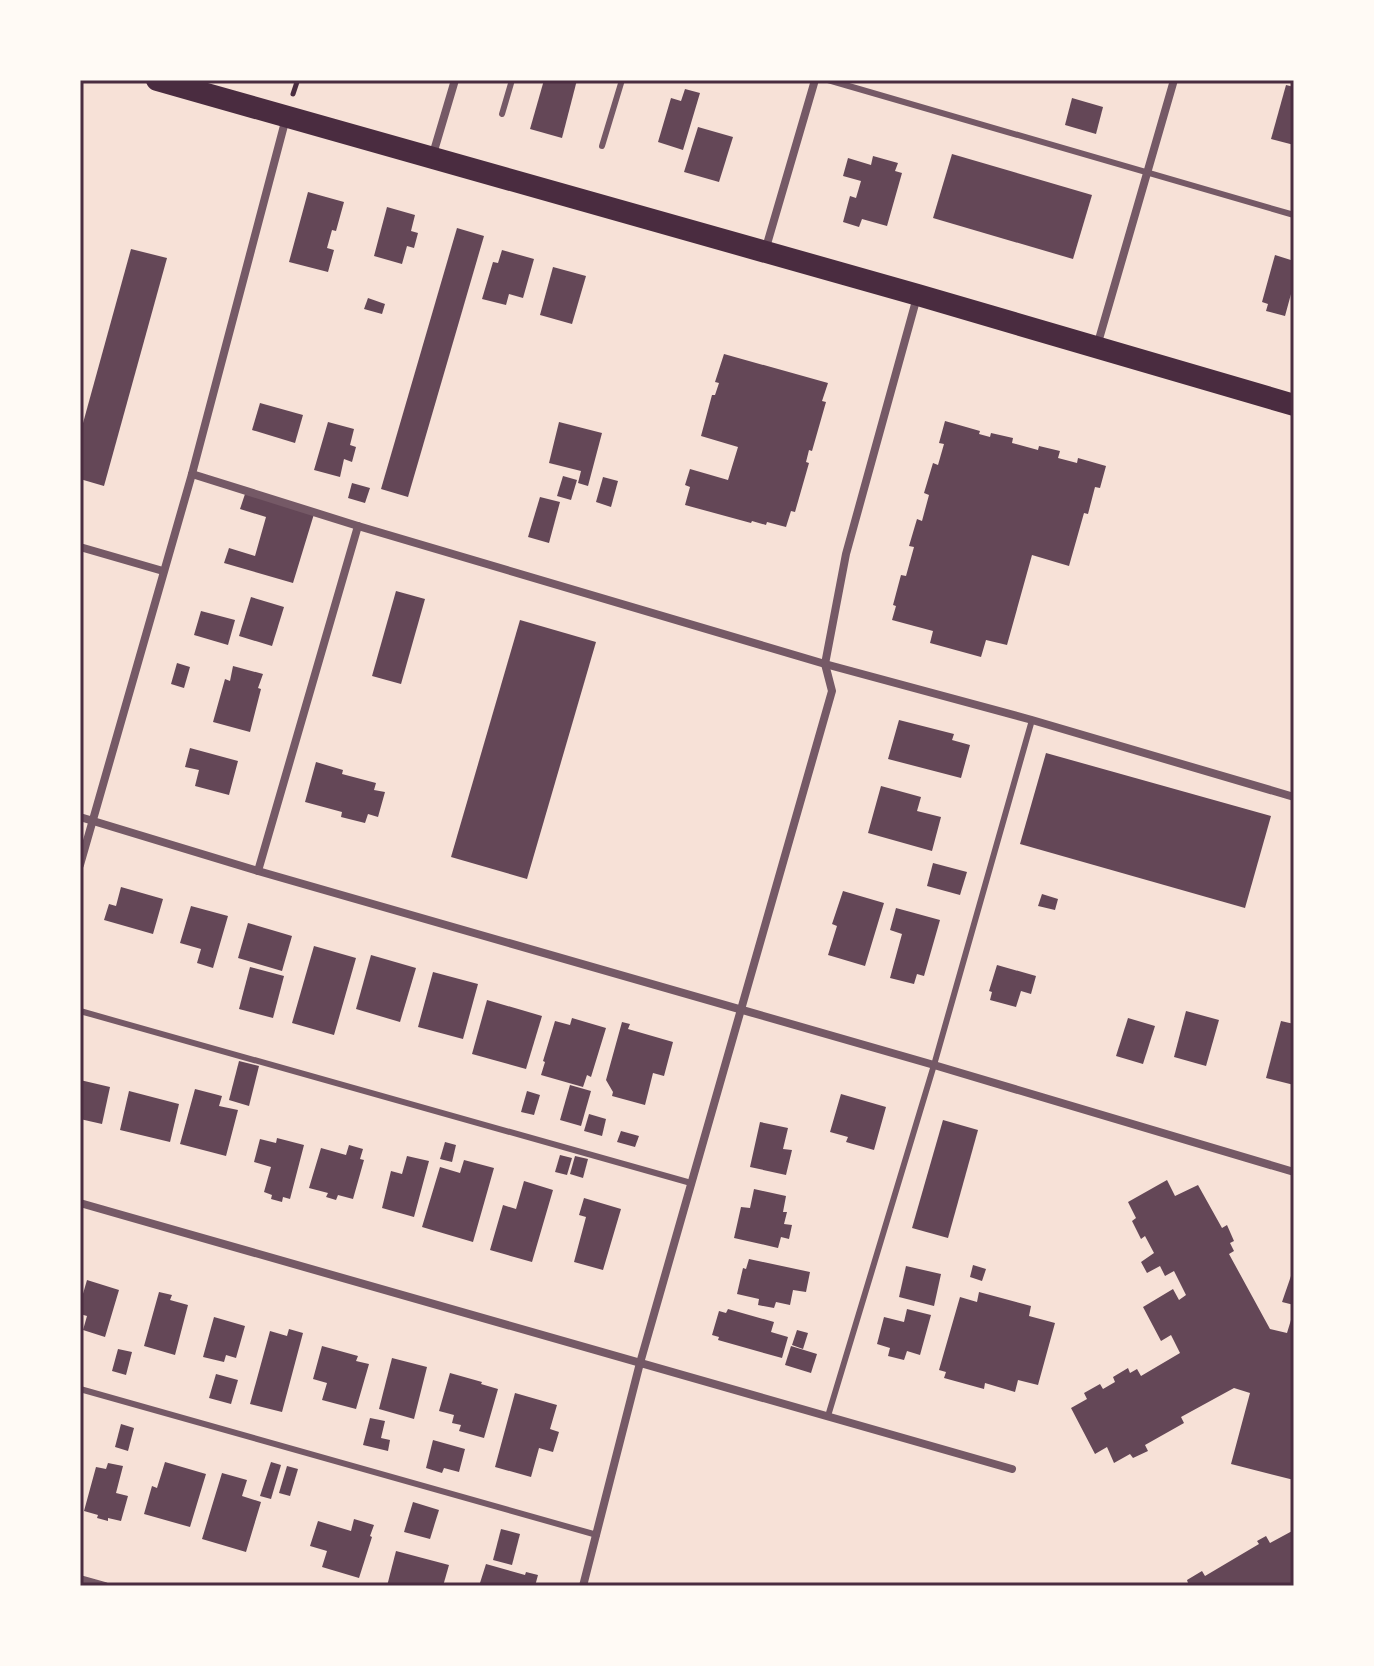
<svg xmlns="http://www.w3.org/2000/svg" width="1374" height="1666" font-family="'Golos Text',sans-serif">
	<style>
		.building { fill: #644757 }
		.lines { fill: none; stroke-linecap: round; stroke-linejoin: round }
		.path { stroke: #4a2c40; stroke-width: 5 }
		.service { stroke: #755966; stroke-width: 6 }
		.minor { stroke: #755966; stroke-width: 8 }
		.trunk { stroke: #4a2c40; stroke-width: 22 }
		.neatline { fill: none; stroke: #4a2c40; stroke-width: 3 }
	</style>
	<rect width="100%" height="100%" fill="#f7e1d7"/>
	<g class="building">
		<polygon points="544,80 577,80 562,138 530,129"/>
		<polygon points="1286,85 1294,87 1294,145 1271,139"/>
		<polygon points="685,89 700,93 683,150 658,142 671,98 681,101"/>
		<polygon points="1072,98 1103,107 1096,134 1065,125"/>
		<polygon points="698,127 733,137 719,182 684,172"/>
		<polygon points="952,154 1092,195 1073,259 933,218"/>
		<polygon points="873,156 898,163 895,171 902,173 887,226 862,219 859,227 843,222 850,196 856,198 861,181 843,176 848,158 871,165"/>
		<polygon points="308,192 344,202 336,231 332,230 327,248 334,250 328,272 289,262"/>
		<polygon points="387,207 415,215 411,231 418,233 414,248 407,246 402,264 374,256"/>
		<polygon points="457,228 484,236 408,497 381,489"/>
		<polygon points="131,249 167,258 104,486 80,479 80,434"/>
		<polygon points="502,250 534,259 523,298 509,294 506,305 482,299 493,262 498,263"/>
		<polygon points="1275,255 1294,261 1294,283 1285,316 1266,311 1268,304 1262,302"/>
		<polygon points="553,267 586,276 572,324 540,315"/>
		<polygon points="368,298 385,304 382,314 364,309"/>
		<polygon points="724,354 828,383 822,401 826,402 812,451 809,450 806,462 809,463 795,512 791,511 786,527 767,522 766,525 752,521 751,523 685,505 690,487 685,485 690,469 728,480 738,447 701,436 712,395 715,395 719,383 715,382"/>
		<polygon points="260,403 303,415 295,443 252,430"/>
		<polygon points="945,421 980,431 979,434 990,437 991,433 1013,438 1012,443 1038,450 1039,446 1060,451 1058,458 1077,463 1078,458 1106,466 1100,488 1095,487 1088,514 1084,513 1069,566 1032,555 1007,645 986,640 981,657 930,643 933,631 892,620 896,606 893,605 901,575 906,576 914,547 909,546 917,519 922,521 929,495 924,493 933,463 938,465 944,444 939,443"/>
		<polygon points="328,422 354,429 350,445 356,447 352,462 344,459 340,477 314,470"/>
		<polygon points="559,422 602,433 588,486 578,483 581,471 549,463"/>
		<polygon points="563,476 577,480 571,500 557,496"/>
		<polygon points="603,477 618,481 611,507 596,502"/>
		<polygon points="352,483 370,488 365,503 348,498"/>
		<polygon points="245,494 314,514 293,583 224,563 229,548 255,556 266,517 240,509"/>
		<polygon points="540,497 560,502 549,543 528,537"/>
		<polygon points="396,591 425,599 401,684 372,676"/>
		<polygon points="251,597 284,607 272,646 239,636"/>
		<polygon points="201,611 235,620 228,645 194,635"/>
		<polygon points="520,620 596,642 527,879 451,857"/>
		<polygon points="177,663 190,667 184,688 171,684"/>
		<polygon points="233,666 263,674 258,688 261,689 250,732 213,722 225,679 230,681"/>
		<polygon points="899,720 954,734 952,740 970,745 961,778 888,759"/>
		<polygon points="190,748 238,761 229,795 195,786 199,770 185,767"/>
		<polygon points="1046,753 1271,816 1245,908 1020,844"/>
		<polygon points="316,762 343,770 342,774 376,783 374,790 385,792 378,817 368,814 365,823 341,817 342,812 305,802"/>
		<polygon points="881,786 921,797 917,811 941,817 932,851 868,833"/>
		<polygon points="933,863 967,872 960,895 927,886"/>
		<polygon points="121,887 163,899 153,934 104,920 109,904 116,906"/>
		<polygon points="843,891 884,903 865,966 828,955 837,926 832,924"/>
		<polygon points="1042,894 1058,899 1055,910 1038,906"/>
		<polygon points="191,906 228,916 213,968 197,963 201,949 180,943"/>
		<polygon points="896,908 940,920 924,976 917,974 914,984 890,978 902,934 890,930"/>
		<polygon points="248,923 292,936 282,971 238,958"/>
		<polygon points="314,946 356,958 334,1035 292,1023"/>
		<polygon points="371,955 416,968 400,1022 356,1009"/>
		<polygon points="997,965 1036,976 1031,994 1021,991 1016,1007 990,1000 992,992 989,991"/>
		<polygon points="250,967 284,976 273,1018 239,1009"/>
		<polygon points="433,972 478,984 463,1039 418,1027"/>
		<polygon points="487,1000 542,1016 526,1069 472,1054"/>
		<polygon points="1186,1011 1219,1020 1206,1066 1174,1057"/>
		<polygon points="572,1018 606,1028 591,1077 587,1075 583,1087 541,1075 545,1062 543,1061 555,1021 570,1025"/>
		<polygon points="1128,1018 1155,1026 1143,1064 1116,1056"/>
		<polygon points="1281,1021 1294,1024 1294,1085 1266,1078"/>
		<polygon points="622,1022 630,1024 628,1029 673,1042 664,1076 653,1073 645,1105 612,1096 613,1092 606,1080"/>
		<polygon points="239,1061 259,1066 249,1106 229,1100"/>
		<polygon points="80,1080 110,1087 102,1124 80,1119"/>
		<polygon points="570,1085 591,1091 581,1126 560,1120"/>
		<polygon points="195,1089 222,1096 219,1106 238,1110 226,1156 180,1144"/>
		<polygon points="129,1091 179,1104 170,1142 120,1130"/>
		<polygon points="527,1091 540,1095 534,1115 521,1112"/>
		<polygon points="841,1094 886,1107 874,1150 846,1142 848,1137 830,1132"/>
		<polygon points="589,1114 606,1119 602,1136 584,1131"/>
		<polygon points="943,1120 978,1130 948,1238 912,1228"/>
		<polygon points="760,1122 788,1128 783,1149 792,1150 786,1175 750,1167"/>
		<polygon points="621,1131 639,1136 635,1147 617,1142"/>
		<polygon points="277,1138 304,1145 290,1199 283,1197 282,1202 271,1199 272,1195 264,1192 271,1167 254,1162 260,1139 276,1143"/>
		<polygon points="445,1142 456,1145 452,1162 440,1159"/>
		<polygon points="349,1145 363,1149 360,1159 364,1160 353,1199 338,1195 336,1200 326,1197 328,1193 309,1188 321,1148 346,1155"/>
		<polygon points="560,1155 572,1158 567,1175 555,1172"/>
		<polygon points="407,1156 429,1161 414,1217 382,1208 391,1171 402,1174"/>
		<polygon points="575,1156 588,1159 583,1178 570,1174"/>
		<polygon points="464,1160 494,1168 473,1242 422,1227 440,1167 460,1173"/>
		<polygon points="1167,1180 1175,1196 1198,1185 1222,1228 1227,1225 1234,1241 1230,1243 1234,1251 1229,1254 1270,1329 1287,1333 1294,1310 1294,1480 1231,1464 1250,1393 1234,1388 1181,1417 1184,1423 1145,1445 1148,1451 1133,1458 1130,1454 1114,1463 1107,1447 1095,1454 1071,1408 1087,1399 1084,1393 1100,1384 1103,1389 1115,1382 1113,1377 1128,1368 1130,1373 1137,1369 1141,1376 1180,1353 1171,1335 1161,1341 1143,1307 1173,1289 1179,1300 1186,1295 1174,1271 1165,1276 1160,1266 1147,1273 1141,1262 1154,1253 1145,1236 1141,1239 1132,1221 1136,1218 1128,1202"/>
		<polygon points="524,1181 553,1190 532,1262 490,1250 503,1205 516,1209"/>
		<polygon points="754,1189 786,1196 783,1212 787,1212 784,1224 792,1225 789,1239 781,1237 778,1248 734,1238 741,1207 750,1208"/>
		<polygon points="584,1198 621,1209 603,1270 574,1262 586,1217 579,1215"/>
		<polygon points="749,1259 810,1272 806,1292 793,1290 790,1305 776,1302 774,1308 758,1305 759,1299 737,1294 743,1268 746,1269"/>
		<polygon points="973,1265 986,1269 982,1281 970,1277"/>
		<polygon points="906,1266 941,1274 934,1306 899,1297"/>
		<polygon points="1291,1276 1294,1276 1294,1305 1282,1302"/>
		<polygon points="87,1280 119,1290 105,1337 83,1330 87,1316 80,1314 80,1304"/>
		<polygon points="159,1292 172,1295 170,1300 188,1305 175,1355 144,1346"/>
		<polygon points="979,1292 1031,1306 1029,1316 1055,1323 1038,1385 1018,1380 1015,1392 985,1383 984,1389 944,1378 946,1372 939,1370 960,1297 977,1302"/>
		<polygon points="728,1309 774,1322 771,1332 788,1337 782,1358 718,1340 719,1337 712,1335 719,1311 726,1313"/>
		<polygon points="907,1309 931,1315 920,1355 907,1351 904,1360 888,1356 890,1348 877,1344 884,1317 904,1322"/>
		<polygon points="214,1317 245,1326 236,1358 226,1355 224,1362 203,1357"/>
		<polygon points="289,1329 303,1333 282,1412 250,1404 270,1331 287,1336"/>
		<polygon points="797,1330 808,1333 803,1349 792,1345"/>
		<polygon points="322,1346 358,1356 356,1361 369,1364 356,1409 322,1400 327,1383 313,1379"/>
		<polygon points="791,1346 817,1354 811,1373 785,1365"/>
		<polygon points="118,1349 132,1352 126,1375 112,1371"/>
		<polygon points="392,1358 427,1367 414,1419 379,1409"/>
		<polygon points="450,1373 482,1382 481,1384 498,1389 484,1438 459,1431 461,1425 452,1423 454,1415 439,1411"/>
		<polygon points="216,1374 238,1380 231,1404 209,1398"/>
		<polygon points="515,1393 557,1405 550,1429 559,1432 553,1452 539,1448 531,1477 495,1467"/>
		<polygon points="370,1418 385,1421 381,1438 390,1440 388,1451 363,1445"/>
		<polygon points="121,1424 134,1428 128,1451 115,1447"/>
		<polygon points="433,1440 465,1449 459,1472 444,1468 442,1473 426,1468"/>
		<polygon points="165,1462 206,1474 190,1527 144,1514 152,1486 157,1488"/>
		<polygon points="271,1462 281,1465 271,1499 260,1496"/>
		<polygon points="108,1463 123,1466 116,1493 128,1496 121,1521 108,1518 108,1521 97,1518 98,1515 84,1511 96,1467 106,1469"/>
		<polygon points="287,1466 298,1469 290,1496 279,1493"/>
		<polygon points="222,1473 247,1480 242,1496 261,1502 246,1552 202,1539"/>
		<polygon points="413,1502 439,1510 430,1539 404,1532"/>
		<polygon points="354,1519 374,1525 370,1536 372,1537 359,1578 322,1567 327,1551 310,1546 318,1521 351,1531"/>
		<polygon points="501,1529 520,1534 512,1565 493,1560"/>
		<polygon points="1294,1530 1294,1586 1189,1586 1187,1580 1202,1571 1205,1576 1259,1544 1257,1541 1266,1536 1270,1543"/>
		<polygon points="396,1551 449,1565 443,1586 387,1586"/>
		<polygon points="486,1564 525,1575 526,1572 538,1575 535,1586 479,1586"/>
	</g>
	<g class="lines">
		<polyline class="path" points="293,80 297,82 293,94"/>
		<g class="service">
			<polyline points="828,80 1294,215"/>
			<polyline points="502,114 512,80"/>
			<polyline points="602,146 622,80"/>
			<polyline points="80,1011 691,1183"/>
			<polyline points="80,1389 597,1535"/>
			<polyline points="828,1416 934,1065 1032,720"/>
		</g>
		<g class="minor">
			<polyline points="433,154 455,80"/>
			<polyline points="765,251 815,80"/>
			<polyline points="1097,346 1174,80"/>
			<polyline points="192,474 358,526 825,664 1032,720 1294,797"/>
			<polyline points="80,547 163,571"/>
			<polyline points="80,817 258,871 934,1065 1294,1172"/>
			<polyline points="80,865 192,474 286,118"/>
			<polyline points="258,871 358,526"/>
			<polyline points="80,1203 1012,1469"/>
			<polyline points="80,1579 105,1586"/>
			<polyline points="583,1586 640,1363 832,691 825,664 846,554 917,297"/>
		</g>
		<polyline class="trunk" points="157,80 918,295 1294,405"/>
	</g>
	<rect width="1374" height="1666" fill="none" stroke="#fffaf5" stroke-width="164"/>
	<rect x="82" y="82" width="1210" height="1502" class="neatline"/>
</svg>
